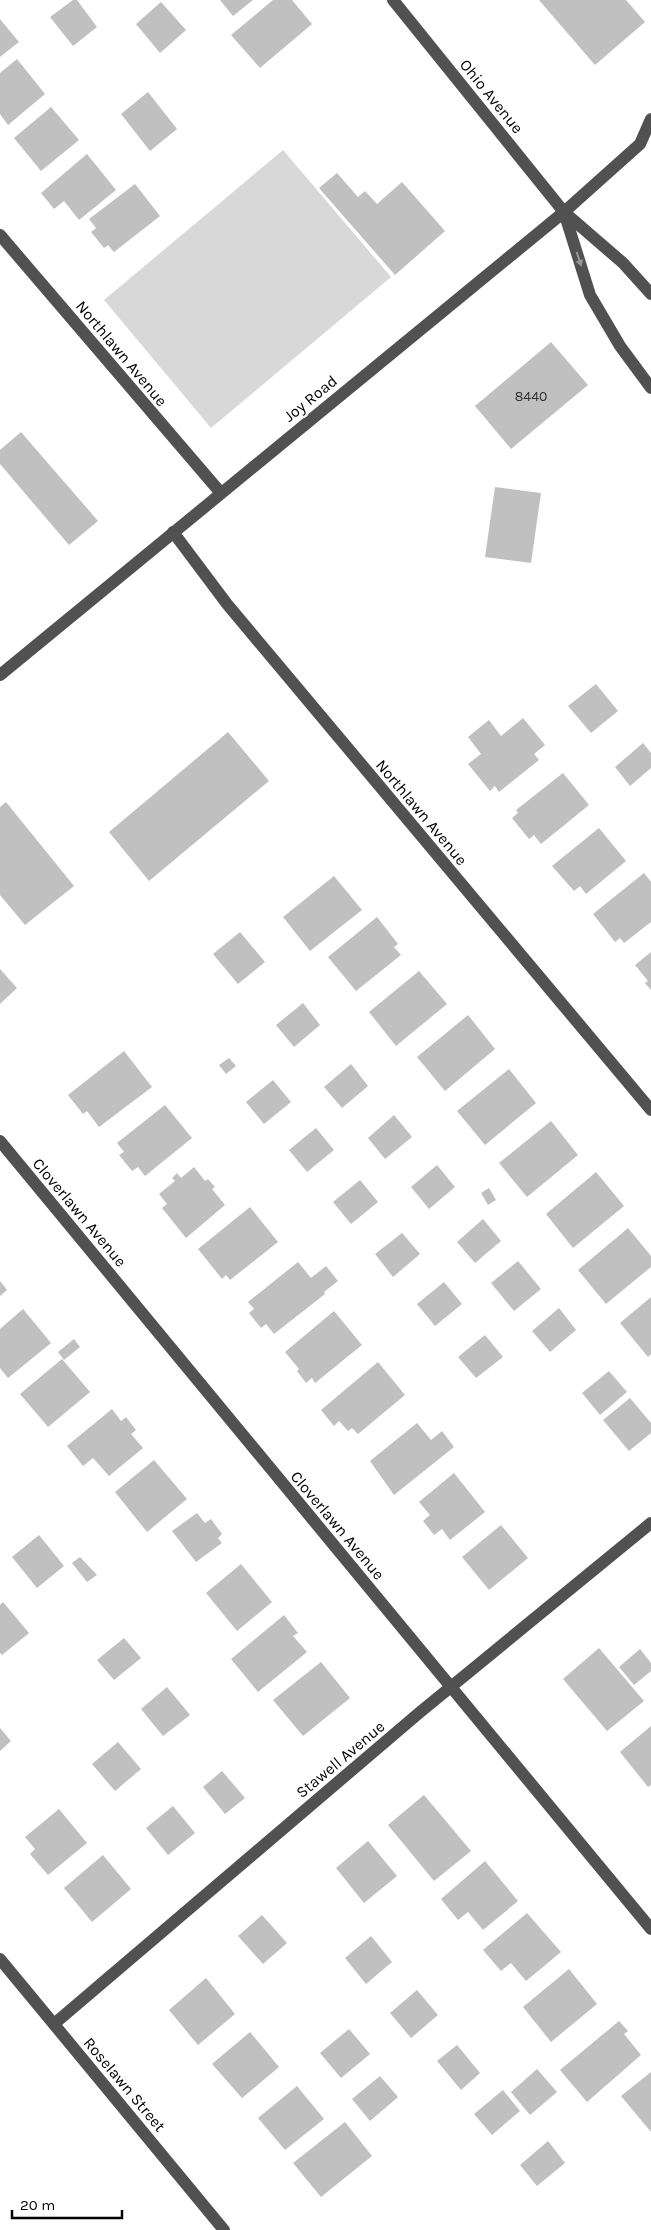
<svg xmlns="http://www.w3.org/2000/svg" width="651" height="2230" font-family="Karla,sans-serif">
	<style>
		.green { fill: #d8d8d8 }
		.building { fill: #c0c0c0 }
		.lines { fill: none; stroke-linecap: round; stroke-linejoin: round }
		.minor { stroke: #515151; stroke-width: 12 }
		.oneway { fill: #979797 }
		.labels { text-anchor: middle; stroke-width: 5; stroke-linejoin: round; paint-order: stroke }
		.number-label { font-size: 14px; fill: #303030 }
		.street-label { font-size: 16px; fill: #000; stroke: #fff }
	</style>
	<rect width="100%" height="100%" fill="#fff"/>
	<polygon class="green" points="283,150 391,277 211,428 104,300"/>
	<g class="building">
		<polygon points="73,0 77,0 97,27 73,46 50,17"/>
		<polygon points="220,0 253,0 233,16"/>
		<polygon points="273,0 292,0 312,24 260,68 231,35"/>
		<polygon points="539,0 626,0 645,22 595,65"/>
		<polygon points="161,2 186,30 160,53 136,24"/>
		<polygon points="0,19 19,42 0,57"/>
		<polygon points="17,59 45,94 8,125 0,114 0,73"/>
		<polygon points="148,92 177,129 150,151 121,114"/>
		<polygon points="51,107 79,140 41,171 14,138"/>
		<polygon points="87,154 116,190 79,220 64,201 54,209 41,193"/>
		<polygon points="337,173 358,197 365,191 377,204 402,182 445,231 395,275 319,188"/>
		<polygon points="135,184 160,216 114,252 108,245 104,248 91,232 96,228 89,219"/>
		<polygon points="551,342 588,385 511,449 475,406"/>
		<polygon points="21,432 98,521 69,545 0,464 0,450"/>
		<polygon points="495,487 541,493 531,563 485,557"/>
		<polygon points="596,684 618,711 591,733 568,706"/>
		<polygon points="523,718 545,745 534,754 539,760 499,792 495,786 490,791 468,764 481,754 468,737 489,720 501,736"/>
		<polygon points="228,732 269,781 149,881 109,832"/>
		<polygon points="643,743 651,753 651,768 630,786 615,767"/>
		<polygon points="563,773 589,805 541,844 534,835 529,839 512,818 518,813 516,810"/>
		<polygon points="6,802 74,886 25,925 0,895 0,807"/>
		<polygon points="599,828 626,861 586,894 580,886 574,891 552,866"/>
		<polygon points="644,873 651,882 651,922 624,943 620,938 615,942 593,914"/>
		<polygon points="334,876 362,910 310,951 283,917"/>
		<polygon points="377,917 398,944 394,947 401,955 356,991 328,957"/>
		<polygon points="240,932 265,962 238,984 213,954"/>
		<polygon points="651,952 651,990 645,983 648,981 635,965"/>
		<polygon points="0,969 17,988 0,1004"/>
		<polygon points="419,971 447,1004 396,1046 369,1012"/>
		<polygon points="303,1003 320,1025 294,1047 276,1025"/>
		<polygon points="468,1015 495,1049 445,1091 417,1057"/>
		<polygon points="124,1051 152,1087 99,1127 87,1111 83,1114 68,1095"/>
		<polygon points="229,1058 236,1066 226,1074 219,1065"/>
		<polygon points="351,1064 368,1086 342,1108 324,1087"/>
		<polygon points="509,1069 536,1103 485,1145 457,1111"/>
		<polygon points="273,1080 291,1102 264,1124 246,1102"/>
		<polygon points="165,1105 192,1138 145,1176 138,1167 132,1171 119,1155 124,1152 117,1143"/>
		<polygon points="394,1115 412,1137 385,1159 368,1138"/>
		<polygon points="551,1121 578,1155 527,1197 499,1163"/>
		<polygon points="316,1128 334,1150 307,1172 289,1150"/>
		<polygon points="437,1165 455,1187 429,1209 411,1187"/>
		<polygon points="194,1167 205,1181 208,1179 215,1187 212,1189 225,1205 186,1238 162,1208 167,1204 159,1194 175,1181 172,1178 177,1173 181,1178"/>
		<polygon points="596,1172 624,1206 573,1248 546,1214"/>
		<polygon points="360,1180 378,1202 351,1224 333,1202"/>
		<polygon points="489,1188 496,1200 488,1205 481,1193"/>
		<polygon points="250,1207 278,1242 230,1280 226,1275 222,1279 198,1249"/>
		<polygon points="483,1219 501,1241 475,1263 457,1242"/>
		<polygon points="628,1228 651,1256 651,1267 606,1304 578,1270"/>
		<polygon points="402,1233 420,1254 393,1277 375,1254"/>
		<polygon points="518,1261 541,1289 514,1311 491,1283"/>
		<polygon points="298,1262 311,1278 326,1266 338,1281 324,1292 325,1294 274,1334 266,1324 261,1328 249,1313 254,1309 248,1302"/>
		<polygon points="0,1281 7,1290 0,1296"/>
		<polygon points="444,1282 462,1304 435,1326 417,1304"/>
		<polygon points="651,1297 651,1354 648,1357 620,1323"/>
		<polygon points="559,1308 576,1330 550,1352 532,1331"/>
		<polygon points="23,1309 51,1343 8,1378 0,1368 0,1329"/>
		<polygon points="334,1311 362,1345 315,1383 312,1378 306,1383 297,1371 299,1369 285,1352"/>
		<polygon points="485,1335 503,1357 476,1378 458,1357"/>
		<polygon points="74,1339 80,1347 64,1360 58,1352"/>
		<polygon points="62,1359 90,1392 48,1427 20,1394"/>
		<polygon points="378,1362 405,1395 358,1434 352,1428 348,1431 339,1421 334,1426 321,1410"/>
		<polygon points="609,1371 627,1392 600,1415 582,1393"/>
		<polygon points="630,1398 651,1423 651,1433 629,1451 603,1420"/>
		<polygon points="112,1409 121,1421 126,1417 136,1430 131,1434 143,1448 109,1476 93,1458 83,1466 67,1446"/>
		<polygon points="417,1423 431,1440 442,1431 454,1447 394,1495 370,1461"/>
		<polygon points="154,1460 187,1499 147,1532 115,1492"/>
		<polygon points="454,1473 485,1512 450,1540 442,1529 434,1535 423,1521 430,1515 419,1502"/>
		<polygon points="197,1513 205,1523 211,1519 222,1534 218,1538 222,1543 196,1562 172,1531"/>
		<polygon points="501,1525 528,1558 489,1590 462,1557"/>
		<polygon points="39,1535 64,1566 37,1588 12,1557"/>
		<polygon points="80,1557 97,1575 87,1582 72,1563"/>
		<polygon points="241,1564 272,1602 237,1631 206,1593"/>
		<polygon points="3,1602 29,1633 2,1655 0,1653 0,1605"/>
		<polygon points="284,1615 298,1633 293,1636 307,1652 258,1692 231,1659"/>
		<polygon points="124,1638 141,1658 114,1680 97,1660"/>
		<polygon points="599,1648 644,1701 607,1731 563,1679"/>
		<polygon points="640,1649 651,1663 651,1671 634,1685 619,1667"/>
		<polygon points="321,1662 350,1698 303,1736 273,1700"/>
		<polygon points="167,1687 190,1715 163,1736 141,1709"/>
		<polygon points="651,1726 651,1785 648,1787 620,1752"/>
		<polygon points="0,1728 11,1741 0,1751"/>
		<polygon points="118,1742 141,1769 115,1791 92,1764"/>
		<polygon points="222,1771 245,1798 225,1814 203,1787"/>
		<polygon points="424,1795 471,1851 434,1881 388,1825"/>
		<polygon points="173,1806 195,1833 168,1855 146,1828"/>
		<polygon points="59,1809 87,1843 48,1875 30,1854 35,1849 25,1837"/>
		<polygon points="368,1841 397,1876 364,1903 336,1868"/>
		<polygon points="103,1855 131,1889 92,1922 64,1888"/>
		<polygon points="485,1861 518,1901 483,1930 468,1912 458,1920 441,1899"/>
		<polygon points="527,1913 561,1952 526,1981 511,1963 501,1971 483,1950"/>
		<polygon points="262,1915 287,1943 263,1964 238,1936"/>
		<polygon points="371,1936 392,1962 366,1984 345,1958"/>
		<polygon points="569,1969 597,2004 551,2042 523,2007"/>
		<polygon points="206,1978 235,2014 198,2045 169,2010"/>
		<polygon points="417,1990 438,2015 411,2038 390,2013"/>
		<polygon points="619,2021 628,2031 624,2034 641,2055 587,2102 560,2070"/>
		<polygon points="349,2029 370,2054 341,2078 320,2053"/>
		<polygon points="250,2032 279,2067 242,2098 212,2064"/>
		<polygon points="457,2045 480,2073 461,2090 437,2061"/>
		<polygon points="537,2069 557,2092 530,2115 511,2092"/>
		<polygon points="651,2072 651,2132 621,2096"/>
		<polygon points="380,2076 398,2097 370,2121 352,2099"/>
		<polygon points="297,2086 324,2119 285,2150 258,2118"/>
		<polygon points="503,2090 520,2111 492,2135 474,2114"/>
		<polygon points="345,2122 372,2156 321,2197 293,2163"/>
		<polygon points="548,2141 565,2163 537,2186 520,2165"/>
	</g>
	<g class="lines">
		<g class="minor">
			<polyline points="393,0 564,212 623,263 651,294"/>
			<polyline points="564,212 590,295 620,346 651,388"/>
			<polyline points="0,235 220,492"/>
			<polyline points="173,532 227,604 651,1110"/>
			<polyline points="0,675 564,212 640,144 651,119"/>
			<polyline points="0,1141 651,1929"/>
			<polyline points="0,1959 224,2230"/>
			<polyline points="54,2024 419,1713 651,1523"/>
		</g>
	</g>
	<defs><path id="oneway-solid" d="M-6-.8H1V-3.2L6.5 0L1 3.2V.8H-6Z" transform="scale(1.25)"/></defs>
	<use class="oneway" href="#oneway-solid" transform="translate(579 259) rotate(72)"/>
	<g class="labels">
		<g class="number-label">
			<text x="531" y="401">8440</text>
		</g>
		<g class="street-label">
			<text transform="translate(492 96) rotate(51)" y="6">Ohio Avenue</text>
			<text transform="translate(122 353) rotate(50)" y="6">Northlawn Avenue</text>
			<text transform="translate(310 398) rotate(-39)" y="6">Joy Road</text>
			<text transform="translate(422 812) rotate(50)" y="6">Northlawn Avenue</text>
			<text transform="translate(80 1212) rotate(50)" y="6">Cloverlawn Avenue</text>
			<text transform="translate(338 1525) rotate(50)" y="6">Cloverlawn Avenue</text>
			<text transform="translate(340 1759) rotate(-40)" y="6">Stawell Avenue</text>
			<text transform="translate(125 2084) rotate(50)" y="6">Roselawn Street</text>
		</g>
	</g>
	<path d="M12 2210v8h110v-8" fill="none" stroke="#000000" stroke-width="2.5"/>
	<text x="20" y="2210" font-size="15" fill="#000000" stroke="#ffffff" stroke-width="4" paint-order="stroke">20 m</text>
</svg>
